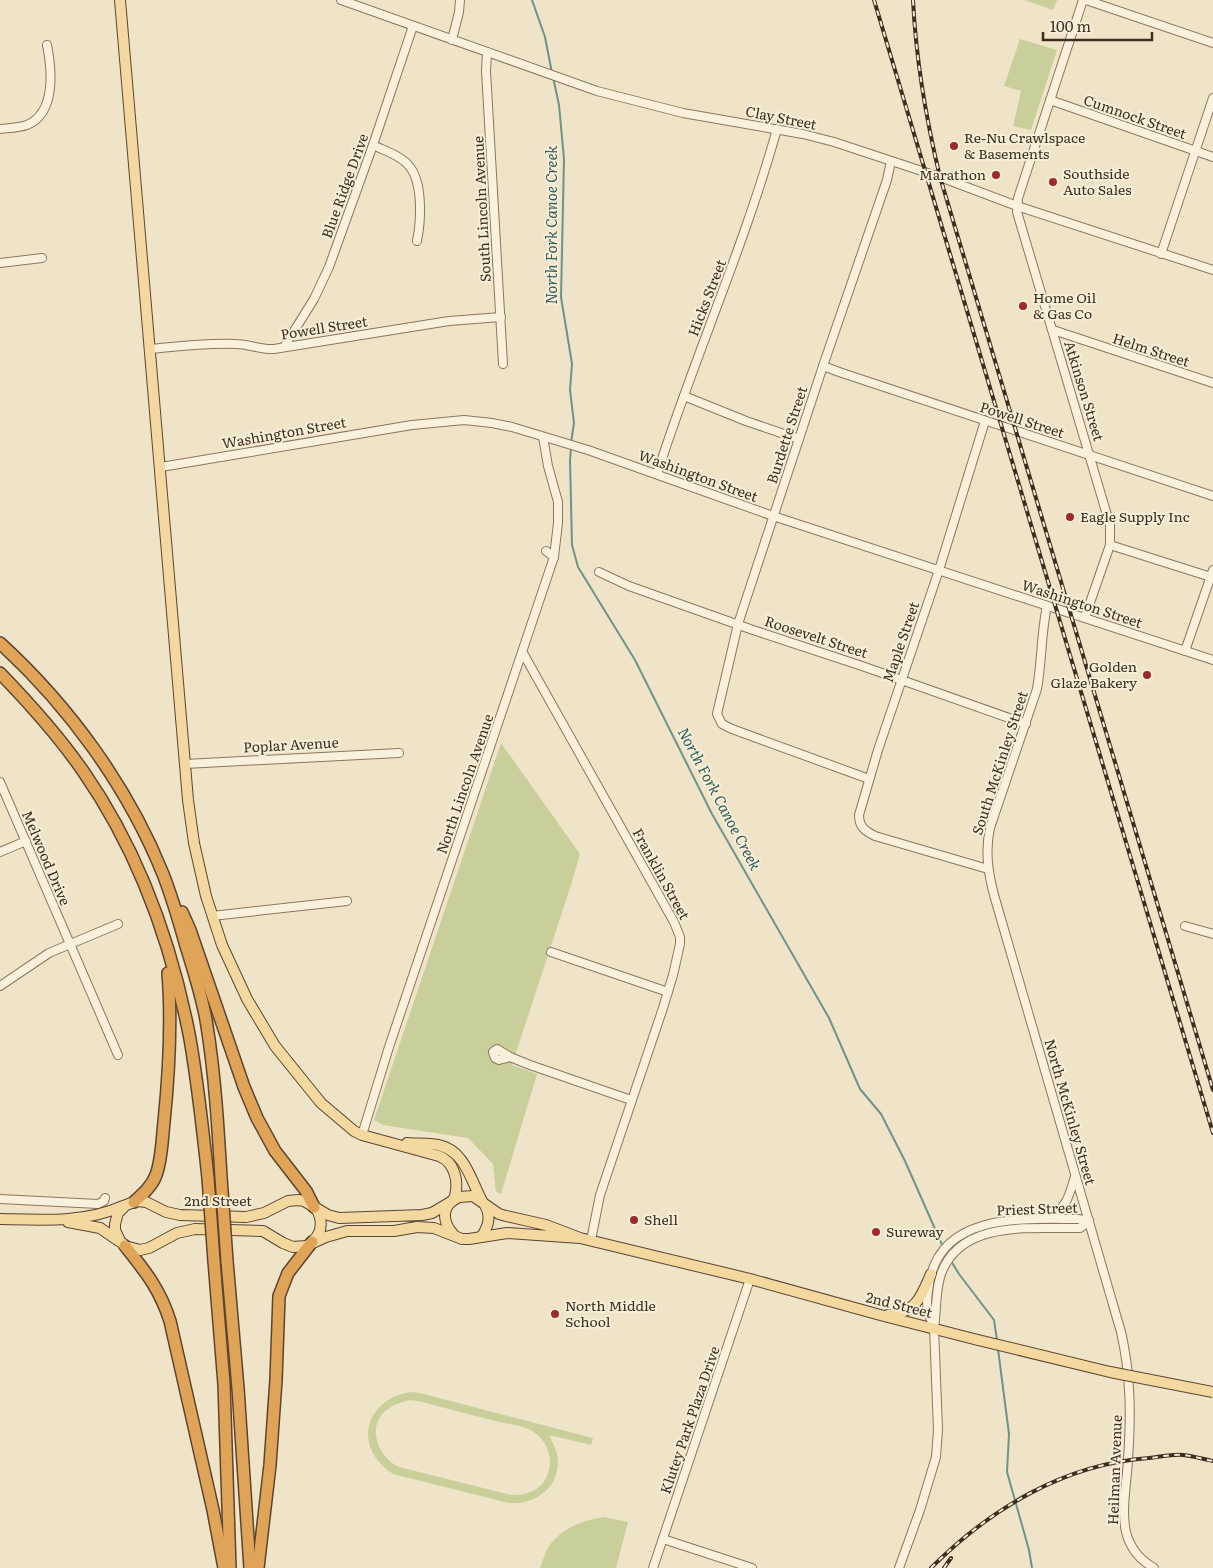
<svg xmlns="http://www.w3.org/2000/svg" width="1213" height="1568" font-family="Literata,serif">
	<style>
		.green { fill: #c9cf9b; fill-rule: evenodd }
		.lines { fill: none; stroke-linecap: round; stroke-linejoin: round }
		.stream { stroke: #6f938a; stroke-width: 2 }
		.minor-casing { stroke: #8d765c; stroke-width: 10 }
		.major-casing { stroke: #5b4430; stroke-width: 12 }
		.highway-casing { stroke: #5b4430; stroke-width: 14 }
		.minor { stroke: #faf1dc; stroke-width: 8 }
		.major { stroke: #f3d9a0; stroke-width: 10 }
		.highway { stroke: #e0a458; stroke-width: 11 }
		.rail-casing { stroke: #3d2e20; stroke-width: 4 }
		.rail { stroke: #f7eed8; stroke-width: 2; stroke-dasharray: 5.5; stroke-linecap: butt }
		.major-bridge-casing { stroke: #5b4430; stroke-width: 12; stroke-linecap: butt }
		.highway-bridge-casing { stroke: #5b4430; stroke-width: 14; stroke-linecap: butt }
		.major-bridge { stroke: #f3d9a0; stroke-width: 10 }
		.highway-bridge { stroke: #e0a458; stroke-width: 11 }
		.poi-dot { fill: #9e2a2b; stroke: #f7eed8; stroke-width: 2 }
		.labels { text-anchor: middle; stroke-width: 4; stroke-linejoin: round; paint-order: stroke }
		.street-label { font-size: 14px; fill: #3d2e20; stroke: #f7eed8 }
		.poi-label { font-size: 14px; fill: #3d2e20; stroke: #f7eed8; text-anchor: start }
		.water-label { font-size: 15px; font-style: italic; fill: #2f5d5a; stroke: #f7eed8 }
	</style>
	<rect width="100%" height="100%" fill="#f0e4c8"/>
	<g class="green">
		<polygon points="1024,0 1057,0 1053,10"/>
		<polygon points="1020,39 1057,50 1031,130 1013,126 1021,91 1004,86"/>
		<polygon points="501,743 580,854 571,885 512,1065 537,1074 501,1194 496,1192 493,1164 468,1138 383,1125 374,1120"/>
		<path d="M411,1392L420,1393L593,1438L591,1445L549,1435C551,1440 554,1445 556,1450C565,1482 540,1505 509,1503L393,1474C352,1448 364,1399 411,1392ZM410,1400L418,1401C445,1408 472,1415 499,1422C509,1424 524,1426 532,1431C548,1440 555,1461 546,1478C540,1491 524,1496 511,1495L399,1467C378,1457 365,1425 388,1409C394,1404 402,1402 410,1400Z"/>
		<path d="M604,1517L628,1522L616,1568H540C543,1561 545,1552 549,1546C562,1528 583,1520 604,1517Z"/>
	</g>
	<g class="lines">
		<g class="stream">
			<polyline points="532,0 545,37 552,73"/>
			<polyline points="553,77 559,105 564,159 561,297 572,364 570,390 574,423 571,443"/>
			<polyline points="571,448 570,460 572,545 578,567 635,660 712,814 829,1018 860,1089 881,1114 905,1161 943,1247"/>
			<polyline points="951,1261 959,1274 994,1320 997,1340"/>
			<polyline points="998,1349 1009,1434 1007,1472 1029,1550 1032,1568"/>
		</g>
		<g class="minor-casing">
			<g id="minor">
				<polyline points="341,0 597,91 683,113 803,134 834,142 940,177 1017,206 1213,270"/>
				<polyline points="1083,0 1018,198 1017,212 1110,525 1110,545 1085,617"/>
				<polyline points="1086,0 1213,43"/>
				<polyline points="452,40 459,12 460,0"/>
				<polyline points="487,52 486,71 503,364"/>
				<polyline points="1050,100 1213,157"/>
				<path d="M0,129C9,128 18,128 27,125C56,113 52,70 47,45"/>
				<path d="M373,145C385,151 402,156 410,167C423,184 421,221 417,241"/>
				<polyline points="1161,254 1213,98"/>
				<polyline points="0,263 42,258"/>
				<polyline points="1053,330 1213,383"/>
				<polyline points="284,347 314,299 329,267 373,145 413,26"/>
				<path d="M151,349C179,346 207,343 236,344C249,344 261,350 274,349L449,321L501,317"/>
				<polyline points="823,366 842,373 1213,496"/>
				<polyline points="684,396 746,421 799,439"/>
				<path d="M985,421L939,570L878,750L859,815C859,827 865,831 875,836L988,869"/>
				<polyline points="161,467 412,425 464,420 492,423 512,427 588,450 773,516 1213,660"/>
				<path d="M657,474C694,358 744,247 777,129"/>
				<polyline points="1110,545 1211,577"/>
				<polyline points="546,551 554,557"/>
				<polyline points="599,572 629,586 753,630 862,666 1026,724"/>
				<path d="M1047,606C1041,633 1042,661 1037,689L990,828C985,851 988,872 994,895L1121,1332C1131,1375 1131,1416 1128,1459C1127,1483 1121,1509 1126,1532C1130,1548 1140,1560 1154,1568"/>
				<polyline points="1185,651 1213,570"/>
				<polyline points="523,653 674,922 680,937 680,944 673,975 663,1008 600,1195 591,1240"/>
				<polyline points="185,764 399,753"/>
				<polyline points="869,779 732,729 722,724 717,714 738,624 823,366 887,180 891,161"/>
				<polyline points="0,782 118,1055"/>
				<polyline points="0,852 26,841"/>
				<polyline points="212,916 347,901"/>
				<polyline points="1185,926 1213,934"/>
				<polyline points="551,952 668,992"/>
				<polyline points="0,986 49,953 118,924"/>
				<polygon points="497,1049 510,1057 499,1060 495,1058 493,1052"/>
				<polyline points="510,1057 530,1065 631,1100"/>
				<polyline points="362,1135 389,1047 554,557 558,523 558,502 548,466 543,437"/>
				<polyline points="0,1199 98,1204 104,1201 105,1198"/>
				<path d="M1046,1218C1066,1211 1070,1194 1075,1176"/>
				<path d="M934,1327C925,1308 926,1300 930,1279C944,1212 1026,1219 1078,1219L1089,1221"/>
				<polyline points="663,1539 752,1568"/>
				<polyline points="653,1568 750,1279"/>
				<path d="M899,1568L920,1510L936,1457L938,1430L934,1327C937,1310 935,1291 941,1274C961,1219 1032,1229 1080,1228L1089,1221"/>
			</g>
		</g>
		<g class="major-casing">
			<g id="major">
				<path d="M120,0L188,800L194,843L206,896L222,945L247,999L275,1046L321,1103L354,1131L362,1135L439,1156C454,1162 459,1180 455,1196C454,1200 451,1202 448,1205C442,1215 446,1226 453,1234"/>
				<path d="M407,1143C417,1144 428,1143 438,1145C465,1150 471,1181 482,1201"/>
				<path d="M0,1219C41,1220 85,1223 123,1206"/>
				<polyline points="68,1222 100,1228 119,1241"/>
				<path d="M482,1236C489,1225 491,1216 485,1205"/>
				<polyline points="580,1238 546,1225 506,1216 499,1214 473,1196 459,1197 432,1213 422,1215 339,1218 328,1215 304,1201 298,1200 288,1201 264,1213 246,1217 180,1215 166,1212 146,1202 137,1201 126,1205 118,1213 115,1224 115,1230 120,1241 125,1246 140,1250 149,1248 177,1233 195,1229 263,1231 283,1243 293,1247 306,1246 326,1237 347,1231 394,1231 417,1227 434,1228 462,1239 469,1239 507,1233 580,1238 750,1279 884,1316 978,1340"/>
				<path d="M313,1241C323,1232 323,1218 315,1207"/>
				<path d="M888,1315C916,1313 921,1297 931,1274"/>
			</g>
		</g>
		<g class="highway-casing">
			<g id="highway">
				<path d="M0,643C69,706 128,787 163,874C172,897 179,921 186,946C194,972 203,999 207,1026C215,1076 218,1127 221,1177"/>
				<path d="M0,673C30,704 58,735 83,771C138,850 172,945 190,1039C198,1085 203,1131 208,1178"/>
				<polyline points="182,912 190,930 244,1087 257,1118 275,1151 306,1191 314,1207"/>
				<path d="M134,1202C143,1194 152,1186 156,1175C162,1159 162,1139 164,1122C169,1073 172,1023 168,973"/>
				<path d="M125,1246C145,1271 160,1289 170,1321L213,1510L224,1568"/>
				<polyline points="214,1261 224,1384 230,1568"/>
				<polyline points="227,1261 238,1388 250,1568"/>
				<polyline points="258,1568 270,1465 276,1380 279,1296 288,1273 312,1242"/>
			</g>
		</g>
		<use href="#minor" class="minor"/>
		<use href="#major" class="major"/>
		<use href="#highway" class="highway"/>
		<g class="rail-casing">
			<g id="rail">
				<polyline points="874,0 1213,1133"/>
				<path d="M913,0C916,60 926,119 940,177L1213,1090"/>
				<path d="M931,1568C990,1509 1064,1464 1149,1458C1160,1457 1172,1454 1183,1455C1193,1456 1203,1459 1213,1461"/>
				<polyline points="944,1568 951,1558"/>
			</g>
		</g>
		<use href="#rail" class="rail"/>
		<g class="major-bridge-casing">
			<polyline id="major-bridge" points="978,1340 1110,1372 1213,1392"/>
		</g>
		<g class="highway-bridge-casing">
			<g id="highway-bridge">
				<polyline points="221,1177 227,1261"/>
				<polyline points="208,1178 214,1261"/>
			</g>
		</g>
		<use href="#major-bridge" class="major-bridge"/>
		<use href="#highway-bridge" class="highway-bridge"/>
	</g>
	<g class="poi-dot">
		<circle cx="954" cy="146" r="5"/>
		<circle cx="996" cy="175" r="5"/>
		<circle cx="1053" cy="182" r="5"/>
		<circle cx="1023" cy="306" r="5"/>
		<circle cx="1070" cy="517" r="5"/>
		<circle cx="1147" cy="675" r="5"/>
		<circle cx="634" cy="1220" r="5"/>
		<circle cx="876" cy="1232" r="5"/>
		<circle cx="555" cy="1314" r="5"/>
	</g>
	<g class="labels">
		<g class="street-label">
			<text transform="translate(1135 117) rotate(19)" y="5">Cumnock Street</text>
			<text transform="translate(781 118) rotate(11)" y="5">Clay Street</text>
			<text transform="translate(345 186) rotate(-70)" y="5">Blue Ridge Drive</text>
			<text transform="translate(482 209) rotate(-93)" y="5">South Lincoln Avenue</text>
			<text transform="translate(707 298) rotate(-69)" y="5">Hicks Street</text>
			<text transform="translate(324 328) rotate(-9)" y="5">Powell Street</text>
			<text transform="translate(1151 350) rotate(18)" y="5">Helm Street</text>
			<text transform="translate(1084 391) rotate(73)" y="5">Atkinson Street</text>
			<text transform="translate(1022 420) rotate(18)" y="5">Powell Street</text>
			<text transform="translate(284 433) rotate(-10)" y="5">Washington Street</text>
			<text transform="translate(787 435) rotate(-72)" y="5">Burdette Street</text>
			<text transform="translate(698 476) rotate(20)" y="5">Washington Street</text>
			<text transform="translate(1082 604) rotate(18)" y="5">Washington Street</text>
			<text transform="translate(816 637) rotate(18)" y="5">Roosevelt Street</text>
			<text transform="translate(901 642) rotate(-71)" y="5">Maple Street</text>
			<text transform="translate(291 745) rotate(-3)" y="5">Poplar Avenue</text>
			<text transform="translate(1000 763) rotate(-72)" y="5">South McKinley Street</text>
			<text transform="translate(465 784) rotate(-71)" y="5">North Lincoln Avenue</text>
			<text transform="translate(46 858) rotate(67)" y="5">Melwood Drive</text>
			<text transform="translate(661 874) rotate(61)" y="5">Franklin Street</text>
			<text transform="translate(1070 1112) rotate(74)" y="5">North McKinley Street</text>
			<text x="218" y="1206">2nd Street</text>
			<text transform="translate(1037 1209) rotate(-2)" y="5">Priest Street</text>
			<text transform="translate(899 1305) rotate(14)" y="5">2nd Street</text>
			<text transform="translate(690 1420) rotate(-71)" y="5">Klutey Park Plaza Drive</text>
			<text transform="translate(1115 1470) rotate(-88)" y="5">Heilman Avenue</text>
		</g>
		<g class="poi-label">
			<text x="964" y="143">Re-Nu Crawlspace<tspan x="964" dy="16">&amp; Basements</tspan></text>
			<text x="1063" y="179">Southside<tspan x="1063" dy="16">Auto Sales</tspan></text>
			<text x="986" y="180" text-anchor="end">Marathon</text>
			<text x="1033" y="303">Home Oil<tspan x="1033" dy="16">&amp; Gas Co</tspan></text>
			<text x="1080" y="522">Eagle Supply Inc</text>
			<text x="1137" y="672" text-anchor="end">Golden<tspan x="1137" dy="16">Glaze Bakery</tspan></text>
			<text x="644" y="1225">Shell</text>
			<text x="886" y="1237">Sureway</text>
			<text x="565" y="1311">North Middle<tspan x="565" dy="16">School</tspan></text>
		</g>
		<g class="water-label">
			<text transform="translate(552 225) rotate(-90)" y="5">North Fork Canoe Creek</text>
			<text transform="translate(719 799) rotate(62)" y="5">North Fork Canoe Creek</text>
		</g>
	</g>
	<path d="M1043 32v8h109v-8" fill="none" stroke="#3d2e20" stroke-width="2.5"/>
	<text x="1050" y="32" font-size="15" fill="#3d2e20" stroke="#f7eed8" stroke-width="4" paint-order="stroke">100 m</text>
</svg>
